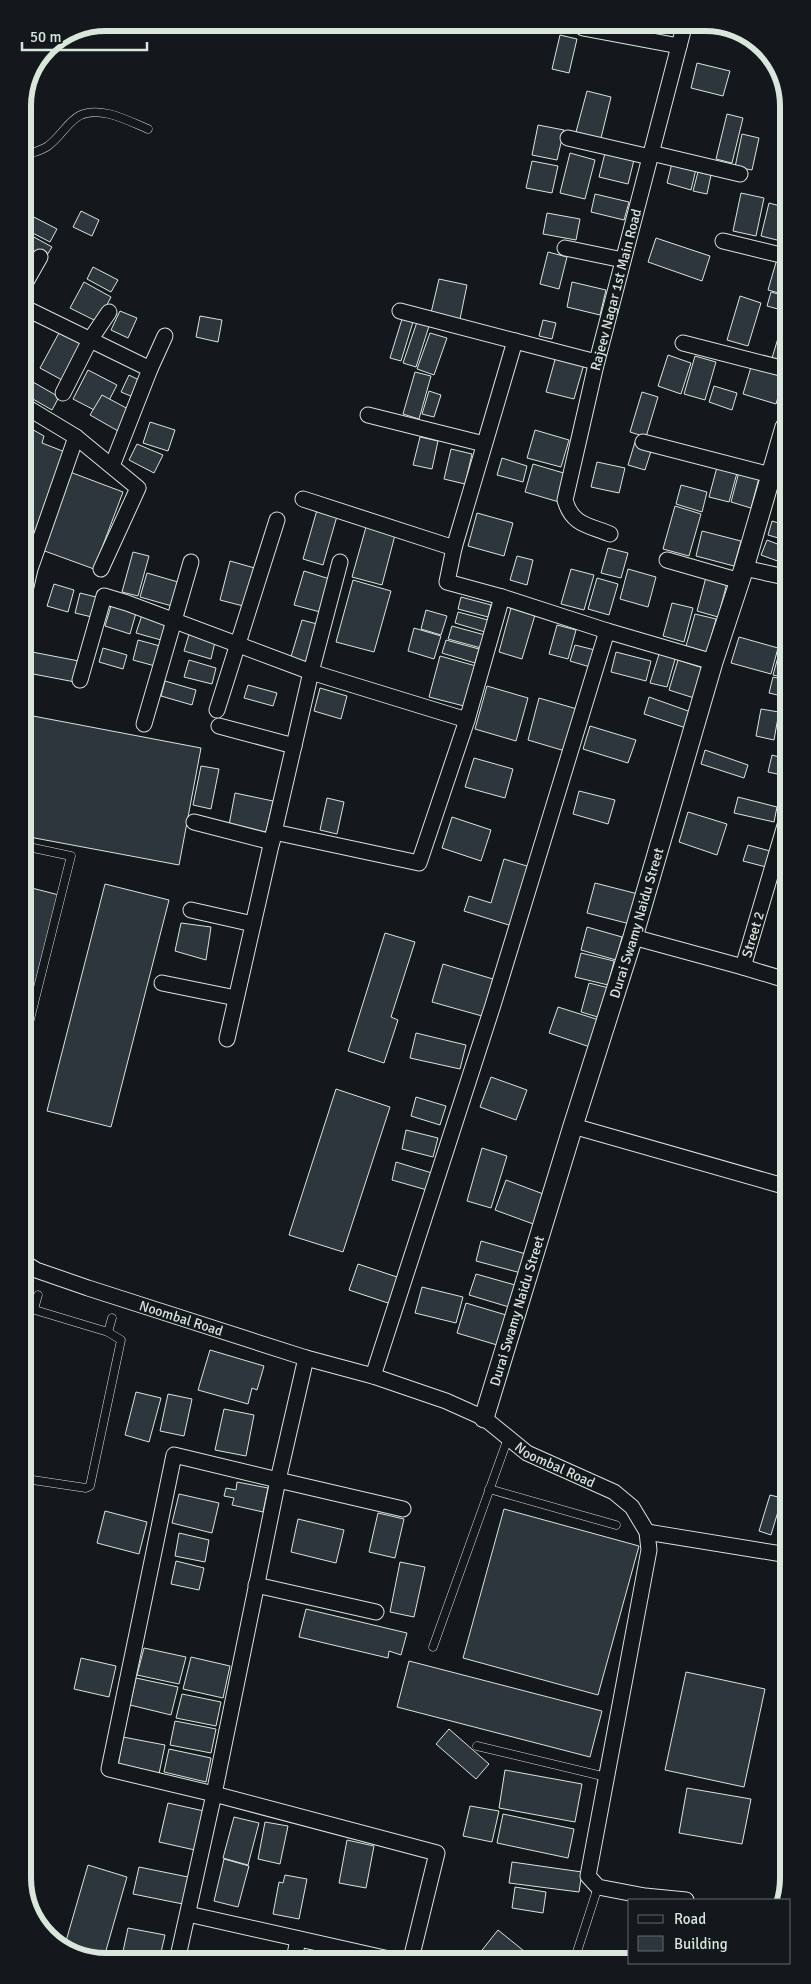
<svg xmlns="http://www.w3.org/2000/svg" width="811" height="1984" font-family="Signika,sans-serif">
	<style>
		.building { fill: #2c363c; stroke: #d8e6dc }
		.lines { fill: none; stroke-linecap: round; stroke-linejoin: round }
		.service-casing { stroke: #d8e6dc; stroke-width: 9 }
		.minor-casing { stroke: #d8e6dc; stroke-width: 17 }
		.tertiary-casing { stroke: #d8e6dc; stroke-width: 21 }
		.service { stroke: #14181c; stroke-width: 8 }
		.minor { stroke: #14181c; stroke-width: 15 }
		.tertiary { stroke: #14181c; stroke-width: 19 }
		.labels { text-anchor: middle; stroke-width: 4; stroke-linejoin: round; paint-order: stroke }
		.street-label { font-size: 14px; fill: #d8e6dc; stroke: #14181c }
		.rim { fill: none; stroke: #d8e6dc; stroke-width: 6 }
	</style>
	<rect width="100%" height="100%" fill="#14181c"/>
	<g class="building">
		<polygon points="560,35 577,39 569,73 552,69"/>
		<polygon points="697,63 730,71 723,96 691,88"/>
		<polygon points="587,91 611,97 601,138 576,132"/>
		<polygon points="727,114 743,118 732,163 716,159"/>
		<polygon points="538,125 564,130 557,160 532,155"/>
		<polygon points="742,134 759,138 752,170 735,167"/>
		<polygon points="570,153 595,160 585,199 560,193"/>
		<polygon points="605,153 634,160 628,184 599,177"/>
		<polygon points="532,161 558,166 552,193 526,188"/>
		<polygon points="672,163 696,169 691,190 667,183"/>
		<polygon points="698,172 711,175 707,194 693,191"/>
		<polygon points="741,193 764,198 756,236 733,231"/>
		<polygon points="595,194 629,202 624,220 591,212"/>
		<polygon points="769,203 784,207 784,223 781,241 761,236"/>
		<polygon points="81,211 99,220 92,236 73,227"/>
		<polygon points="547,213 580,219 576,240 543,234"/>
		<polygon points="30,215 57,229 50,242 23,228"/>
		<polygon points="23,231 52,247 44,260 23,248"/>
		<polygon points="656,238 710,256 702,281 648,262"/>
		<polygon points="548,252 567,257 559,289 540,284"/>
		<polygon points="23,254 42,264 37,275 23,268"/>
		<polygon points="777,259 785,261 785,288 783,294 768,290"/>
		<polygon points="93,267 118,280 111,292 87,279"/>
		<polygon points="439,279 467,285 460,319 431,313"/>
		<polygon points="84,282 111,297 98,322 70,308"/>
		<polygon points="572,282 606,290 600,315 567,307"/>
		<polygon points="771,292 785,296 785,311 767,306"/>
		<polygon points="740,296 761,303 748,346 727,340"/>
		<polygon points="120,311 137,318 128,338 111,330"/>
		<polygon points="200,316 222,320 218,342 196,337"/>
		<polygon points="402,319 413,322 401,361 390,358"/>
		<polygon points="418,319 430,323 416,367 403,363"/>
		<polygon points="543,320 556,323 552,339 539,336"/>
		<polygon points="782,325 785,326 785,362 772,358"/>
		<polygon points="60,331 81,342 62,380 40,368"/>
		<polygon points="430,333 447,338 434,375 417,369"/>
		<polygon points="668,355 691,363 681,394 658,386"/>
		<polygon points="556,356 584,364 574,399 546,392"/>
		<polygon points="695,356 716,362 705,400 684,394"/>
		<polygon points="751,367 784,377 776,404 743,394"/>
		<polygon points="88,370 117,385 102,414 73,399"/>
		<polygon points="415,372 431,376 419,419 403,414"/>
		<polygon points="129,375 141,381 133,397 121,392"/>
		<polygon points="33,382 59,397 52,410 26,395"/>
		<polygon points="714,386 737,393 732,410 709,402"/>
		<polygon points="429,391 441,395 434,417 422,414"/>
		<polygon points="642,392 658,397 646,437 630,432"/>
		<polygon points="102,395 130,410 118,431 90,415"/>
		<polygon points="150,422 175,430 168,451 143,443"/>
		<polygon points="23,424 44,436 42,443 65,452 27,557 24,555"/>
		<polygon points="535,430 569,440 561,467 527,458"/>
		<polygon points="420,437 438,441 432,469 413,465"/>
		<polygon points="635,442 652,448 645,470 628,465"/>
		<polygon points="137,444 163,455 154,473 129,460"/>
		<polygon points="451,449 472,454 465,484 444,479"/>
		<polygon points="502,458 527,466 523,482 497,475"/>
		<polygon points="597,462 625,468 619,493 591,487"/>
		<polygon points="533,464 567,474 559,502 525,492"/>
		<polygon points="717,467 737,473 729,502 709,497"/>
		<polygon points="70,472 123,492 94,569 42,550"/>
		<polygon points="739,472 759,478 751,508 731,502"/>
		<polygon points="681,485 707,492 702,512 676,504"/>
		<polygon points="675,506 701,514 689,556 663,549"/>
		<polygon points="317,510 337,516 323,565 303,559"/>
		<polygon points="477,513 513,523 504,556 468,546"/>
		<polygon points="772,521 785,525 785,540 768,535"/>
		<polygon points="366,527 395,535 382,585 352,577"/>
		<polygon points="702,531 741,541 734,566 696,556"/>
		<polygon points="767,540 785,547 783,563 761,555"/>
		<polygon points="608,548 628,553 621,578 601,573"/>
		<polygon points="133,552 149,556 138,596 122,592"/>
		<polygon points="517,556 533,560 527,585 510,580"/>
		<polygon points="230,561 258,569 247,607 220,600"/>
		<polygon points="571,569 594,575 584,610 561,604"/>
		<polygon points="628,569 656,577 648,607 620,599"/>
		<polygon points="304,571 333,580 324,613 294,605"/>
		<polygon points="147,573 178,582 172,606 140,597"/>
		<polygon points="706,577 727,583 718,617 697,611"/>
		<polygon points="597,578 618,584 609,615 588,609"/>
		<polygon points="353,580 391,591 374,652 336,642"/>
		<polygon points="54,584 74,590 68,612 47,606"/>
		<polygon points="80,593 96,597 92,617 75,613"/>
		<polygon points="461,597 491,605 488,617 458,609"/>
		<polygon points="672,603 693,608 684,642 663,636"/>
		<polygon points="111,606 136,613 130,634 105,626"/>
		<polygon points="511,608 535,615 522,659 499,652"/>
		<polygon points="426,610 447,616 441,635 421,629"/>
		<polygon points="458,612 488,620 485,632 455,623"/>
		<polygon points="695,614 716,619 707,652 686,646"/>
		<polygon points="142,615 166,622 161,640 136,633"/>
		<polygon points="302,620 317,624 305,665 290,660"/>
		<polygon points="557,625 576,630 568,659 549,654"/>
		<polygon points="452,626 485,635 481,648 448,639"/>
		<polygon points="414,628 441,636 434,659 408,651"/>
		<polygon points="190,631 215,642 211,659 184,651"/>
		<polygon points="739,637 778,648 771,674 731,663"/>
		<polygon points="138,640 160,646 155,666 133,660"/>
		<polygon points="446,640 479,649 475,663 442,653"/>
		<polygon points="575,645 595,650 590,667 570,661"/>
		<polygon points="781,646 786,647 786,678 773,675"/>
		<polygon points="103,648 127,655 123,669 99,662"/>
		<polygon points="660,651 676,656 667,687 650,683"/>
		<polygon points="32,652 79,661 75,682 28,673"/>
		<polygon points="616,652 651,661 646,681 611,672"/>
		<polygon points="440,656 476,666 464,706 429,697"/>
		<polygon points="189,660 216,668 212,684 184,677"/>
		<polygon points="678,660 703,668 694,698 669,690"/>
		<polygon points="773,677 786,680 786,697 769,693"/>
		<polygon points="165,681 196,690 192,705 161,696"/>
		<polygon points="248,685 277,693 273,706 244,698"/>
		<polygon points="487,686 528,698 516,741 475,729"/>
		<polygon points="320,688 347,696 341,719 314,711"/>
		<polygon points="649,697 691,712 686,728 644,714"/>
		<polygon points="539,698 577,709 565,751 528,740"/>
		<polygon points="761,709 779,712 774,740 756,736"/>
		<polygon points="33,716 201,748 179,865 24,836 24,763"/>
		<polygon points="590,726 636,740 628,763 583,749"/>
		<polygon points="705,750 748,765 744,778 701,764"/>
		<polygon points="772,755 786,759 786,776 768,772"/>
		<polygon points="474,758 513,769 505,798 465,787"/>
		<polygon points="201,766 219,769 211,809 193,805"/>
		<polygon points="579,791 615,800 608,824 573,814"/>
		<polygon points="235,793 273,801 266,832 229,825"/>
		<polygon points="738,797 777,807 774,822 734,813"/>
		<polygon points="327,798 344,802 337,834 320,830"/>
		<polygon points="688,812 727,824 717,855 679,842"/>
		<polygon points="452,817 491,830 481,861 442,848"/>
		<polygon points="748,845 770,851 766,867 743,861"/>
		<polygon points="504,859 530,867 512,926 464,911 469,896 491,903"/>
		<polygon points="595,883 638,894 630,924 587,913"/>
		<polygon points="105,884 169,900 111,1127 47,1111"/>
		<polygon points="24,886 59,895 25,1028"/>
		<polygon points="181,923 211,927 206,960 175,951"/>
		<polygon points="587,927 622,937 616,960 581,950"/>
		<polygon points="385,933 415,942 391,1017 398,1020 384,1063 348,1051"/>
		<polygon points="581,953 614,961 608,985 575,977"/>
		<polygon points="443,964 493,979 482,1016 432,1002"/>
		<polygon points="589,983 609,988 601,1018 581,1012"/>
		<polygon points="558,1007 599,1020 590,1047 549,1033"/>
		<polygon points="416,1033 466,1045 460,1069 410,1058"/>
		<polygon points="491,1077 527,1090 516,1120 480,1107"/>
		<polygon points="336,1089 390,1107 343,1252 289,1235"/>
		<polygon points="416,1097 446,1106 440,1125 411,1116"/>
		<polygon points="406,1130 438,1138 433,1157 402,1149"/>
		<polygon points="482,1148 507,1156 491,1208 467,1201"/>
		<polygon points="396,1162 432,1173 427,1190 392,1180"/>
		<polygon points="506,1180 546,1195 536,1225 495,1210"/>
		<polygon points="481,1241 526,1254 521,1273 476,1261"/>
		<polygon points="358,1264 400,1278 391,1304 349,1290"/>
		<polygon points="476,1274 515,1285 509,1307 469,1295"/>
		<polygon points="422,1287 463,1297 456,1323 415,1313"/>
		<polygon points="466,1303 506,1315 497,1345 457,1333"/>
		<polygon points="210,1350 264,1366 257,1390 252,1388 248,1404 198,1390"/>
		<polygon points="136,1392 161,1398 149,1442 125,1435"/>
		<polygon points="168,1394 192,1399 184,1436 160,1431"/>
		<polygon points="224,1409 254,1415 246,1456 215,1450"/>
		<polygon points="787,1433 787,1454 781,1452"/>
		<polygon points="237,1482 268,1488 263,1512 232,1505 234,1498 224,1496 226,1488 236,1490"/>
		<polygon points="179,1494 219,1503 212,1533 172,1523"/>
		<polygon points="770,1495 782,1498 771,1535 759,1531"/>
		<polygon points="504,1509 639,1546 598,1695 463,1658"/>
		<polygon points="105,1511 147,1522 139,1554 97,1543"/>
		<polygon points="378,1513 404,1519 395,1558 369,1552"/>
		<polygon points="298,1519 344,1530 336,1563 291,1552"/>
		<polygon points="179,1533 209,1540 205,1562 175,1556"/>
		<polygon points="176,1561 204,1568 199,1590 171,1584"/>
		<polygon points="400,1562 425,1567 414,1617 390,1612"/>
		<polygon points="306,1609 407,1633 401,1655 389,1651 388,1658 299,1637"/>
		<polygon points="144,1648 186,1657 179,1684 137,1675"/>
		<polygon points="191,1657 230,1666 223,1698 183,1689"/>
		<polygon points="81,1658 116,1666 109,1697 74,1689"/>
		<polygon points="409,1661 602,1711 590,1757 397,1707"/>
		<polygon points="686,1672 765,1689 744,1787 665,1770"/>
		<polygon points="136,1678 178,1687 171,1715 130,1705"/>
		<polygon points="182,1694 221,1702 216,1726 176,1718"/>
		<polygon points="175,1721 216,1729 211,1753 170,1745"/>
		<polygon points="449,1729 489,1764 476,1779 436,1744"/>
		<polygon points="123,1737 165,1745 159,1774 118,1766"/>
		<polygon points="169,1749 211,1758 206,1782 164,1772"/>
		<polygon points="505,1770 582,1784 575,1822 499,1808"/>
		<polygon points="687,1788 751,1799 742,1844 679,1833"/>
		<polygon points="168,1803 204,1811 195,1850 159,1842"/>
		<polygon points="470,1806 499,1811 492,1842 463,1836"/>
		<polygon points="503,1814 574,1829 568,1858 497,1843"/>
		<polygon points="234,1817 259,1823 248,1865 223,1858"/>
		<polygon points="265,1822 288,1826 280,1864 258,1859"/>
		<polygon points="788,1825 788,1878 787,1883 785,1883"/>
		<polygon points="347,1840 374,1846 366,1888 339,1883"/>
		<polygon points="224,1859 249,1866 238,1907 214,1901"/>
		<polygon points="512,1862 582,1872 579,1892 509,1883"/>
		<polygon points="88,1865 127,1877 103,1961 64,1948"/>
		<polygon points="139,1867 188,1877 183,1904 133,1894"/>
		<polygon points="285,1875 307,1879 299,1919 273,1914 279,1882 283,1883"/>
		<polygon points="515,1887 546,1892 543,1913 512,1908"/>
		<polygon points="128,1928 165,1935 159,1961 147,1961 122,1956"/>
		<polygon points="498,1930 524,1951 518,1959 475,1959"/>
	</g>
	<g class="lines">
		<g class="service-casing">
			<g id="service">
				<path d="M23,156C30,153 41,151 48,146C69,130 72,105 109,114C122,117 136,124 148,129"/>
				<polyline points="24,846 71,856 25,1039"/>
				<polyline points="25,1307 108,1332 121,1340 90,1486 86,1488 26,1479"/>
				<polyline points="34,1309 38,1295"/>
				<polyline points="108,1332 112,1318"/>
				<polyline points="489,1489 616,1525"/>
				<polyline points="433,1647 508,1438"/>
				<polyline points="477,1746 606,1777"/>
				<polyline points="575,1958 598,1887"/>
			</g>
		</g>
		<g class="minor-casing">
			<g id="minor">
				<polyline points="583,28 679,46"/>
				<polyline points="568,138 650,157"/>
				<polyline points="651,153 740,174"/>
				<polyline points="723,241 785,256"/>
				<polyline points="565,248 623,260"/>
				<polyline points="23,287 40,257"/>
				<polyline points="23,307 150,369 112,466"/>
				<polyline points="400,311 515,341"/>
				<polyline points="683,343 785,369"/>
				<polyline points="150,369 165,336"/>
				<polyline points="63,393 90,340 109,312"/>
				<polyline points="23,405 76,437 138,488 101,569"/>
				<polyline points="368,415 484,444"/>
				<polyline points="643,442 771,475"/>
				<polyline points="303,499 454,548 447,582 502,597"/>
				<path id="s1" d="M610,534C588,525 572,525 565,500L595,369L685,23"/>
				<polyline points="454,548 515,341 596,362"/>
				<polyline points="667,560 740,581"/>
				<polyline points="340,562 311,672 274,832 419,863 467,720 502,597 607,631"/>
				<polyline points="744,568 785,577"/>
				<polyline points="24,595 30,569 76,437"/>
				<polyline points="80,680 104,596 127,603 311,672 467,720"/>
				<polyline points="217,710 277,520"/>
				<polyline points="144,724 191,562"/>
				<polyline points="219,726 294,746"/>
				<polyline points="194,822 272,842"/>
				<polyline points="191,910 253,924"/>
				<path id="s2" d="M633,937L743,967L786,822"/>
				<polyline points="743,967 786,980"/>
				<polyline points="162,983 236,998"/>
				<polyline points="227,1039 274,832"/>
				<polyline points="573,1126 787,1187"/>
				<path id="s3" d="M25,1263L36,1270L88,1288L306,1358L373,1376L446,1401L484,1418L527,1453L614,1492L632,1507L647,1532L649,1550L588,1876L598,1887L645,1896L686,1900"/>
				<polyline points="373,1376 493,1005 607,631 713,662"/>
				<polyline points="403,1509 278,1480 214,1794 437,1853 411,1959"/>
				<polyline points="647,1532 788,1555"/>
				<polyline points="256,1585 376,1612"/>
				<polyline points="188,1914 389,1959"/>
				<polyline points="294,1960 298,1939"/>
				<polyline points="177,1961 214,1794 109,1769 174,1455 278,1480 306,1358"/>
			</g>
		</g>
		<g class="tertiary-casing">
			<g id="tertiary">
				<path id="s4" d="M484,1418L573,1126L633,937L713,662L744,568L785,427"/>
			</g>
		</g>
		<use href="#service" class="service"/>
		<use href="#minor" class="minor"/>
		<use href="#tertiary" class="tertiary"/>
	</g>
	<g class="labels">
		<g class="street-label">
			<text dy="5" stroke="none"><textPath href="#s1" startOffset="276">Rajeev Nagar 1st Main Road</textPath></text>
			<text dy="5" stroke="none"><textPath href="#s4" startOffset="518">Durai Swamy Naidu Street</textPath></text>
			<text dy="5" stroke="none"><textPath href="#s2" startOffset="148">Street 2</textPath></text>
			<text dy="5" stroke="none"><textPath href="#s4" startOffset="112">Durai Swamy Naidu Street</textPath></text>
			<text dy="5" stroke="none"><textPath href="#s3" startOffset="166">Noombal Road</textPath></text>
			<text dy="5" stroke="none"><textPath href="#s3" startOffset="571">Noombal Road</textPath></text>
		</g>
	</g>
	<path d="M0 0H811V1984H0ZM106 31H705A75 75 0 0 1 780 106V1878A75 75 0 0 1 705 1953H106A75 75 0 0 1 31 1878V106A75 75 0 0 1 106 31Z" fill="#14181c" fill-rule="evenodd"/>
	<path class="rim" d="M106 31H705A75 75 0 0 1 780 106V1878A75 75 0 0 1 705 1953H106A75 75 0 0 1 31 1878V106A75 75 0 0 1 106 31Z"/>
	<rect x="628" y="1899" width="162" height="65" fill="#14181c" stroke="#626a69"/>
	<rect x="638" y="1915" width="25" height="8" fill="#14181c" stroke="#626a69"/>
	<text x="674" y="1924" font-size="15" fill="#d8e6dc">Road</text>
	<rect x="638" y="1936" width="25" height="15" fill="#2c363c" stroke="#626a69"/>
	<text x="674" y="1949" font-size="15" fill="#d8e6dc">Building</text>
	<path d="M22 42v8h125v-8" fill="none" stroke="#d8e6dc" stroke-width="2.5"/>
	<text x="30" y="42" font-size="15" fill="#d8e6dc" stroke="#14181c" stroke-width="4" paint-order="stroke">50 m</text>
</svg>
